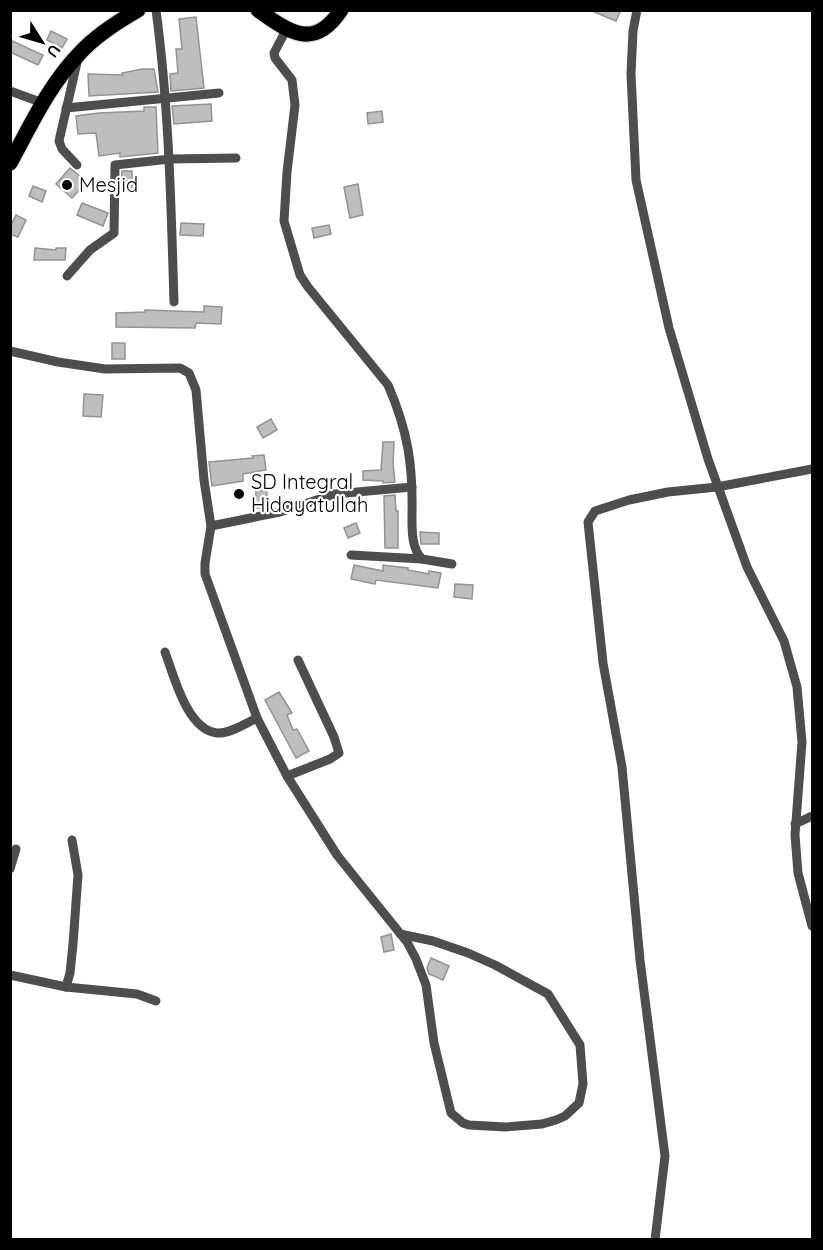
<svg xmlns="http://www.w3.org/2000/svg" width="823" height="1250" font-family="Quicksand,sans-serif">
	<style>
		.building { fill: #bebebe; stroke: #929292; stroke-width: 1.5 }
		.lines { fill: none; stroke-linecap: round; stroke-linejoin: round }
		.trunk-casing { stroke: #dbdbdb; stroke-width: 17 }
		.minor { stroke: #4e4e4e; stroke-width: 9 }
		.trunk { stroke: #000; stroke-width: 15 }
		.poi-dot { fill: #000; stroke: #fff; stroke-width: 2 }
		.labels { text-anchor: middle; stroke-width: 4.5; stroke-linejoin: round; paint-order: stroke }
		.poi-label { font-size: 20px; fill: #000; stroke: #fff; text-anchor: start }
	</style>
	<rect width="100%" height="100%" fill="#fff"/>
	<g class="building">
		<polygon points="615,10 620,12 616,21 592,11"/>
		<polygon points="196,17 204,88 171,91 170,74 178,73 176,49 182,49 179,19"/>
		<polygon points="51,31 67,39 62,48 47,40"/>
		<polygon points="10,40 43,55 38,65 10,52"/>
		<polygon points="142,69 154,69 158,92 89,96 88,74 123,75 122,73"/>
		<polygon points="211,104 212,121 174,124 172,106"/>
		<polygon points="144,107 156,107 158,153 120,157 120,153 99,156 96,133 78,134 76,116 99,113 144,111"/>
		<polygon points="382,111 383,122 368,124 367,113"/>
		<polygon points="70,168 87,182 72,198 56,184"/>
		<polygon points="122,171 132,171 132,187 121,187"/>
		<polygon points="358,184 363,215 350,218 344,187"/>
		<polygon points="33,186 46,191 42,202 29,196"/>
		<polygon points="82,203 108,213 103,226 77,215"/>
		<polygon points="16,215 26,220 18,237 10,234 10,227"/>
		<polygon points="181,223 204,224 203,236 180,235"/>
		<polygon points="329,225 331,234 314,238 312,228"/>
		<polygon points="35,248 56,250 56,248 66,248 65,260 34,260"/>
		<polygon points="204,306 222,307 221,324 196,323 195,328 116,327 116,313 145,312 145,310 204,312"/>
		<rect x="112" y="343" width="13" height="16"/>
		<polygon points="84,394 103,395 101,417 83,416"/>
		<polygon points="271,419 277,430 263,438 257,427"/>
		<polygon points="383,442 394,442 393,464 395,482 383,483 383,481 363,480 363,471 381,470"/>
		<polygon points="264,455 266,470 243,474 243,481 212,486 209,462 253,458 252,456"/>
		<polygon points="256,490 267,491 266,508 255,508"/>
		<polygon points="395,495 396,511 398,511 398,548 385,548 384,496"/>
		<polygon points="356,523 360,533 348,538 344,528"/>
		<polygon points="420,532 439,533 439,544 421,544"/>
		<polygon points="354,565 383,571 383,565 408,568 408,570 429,574 429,571 441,573 438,588 376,580 375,584 351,579"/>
		<polygon points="455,584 473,585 472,599 454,597"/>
		<polygon points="279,692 292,713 287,715 293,730 297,729 309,751 296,758 265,700"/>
		<polygon points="391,934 394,950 384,952 381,937"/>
		<polygon points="431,958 449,966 443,980 429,974 427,968"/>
	</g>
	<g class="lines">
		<g class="trunk-casing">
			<g id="trunk">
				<path d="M258,10C289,32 314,51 341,10"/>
				<path d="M10,163C31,125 49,85 79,54C95,36 117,22 138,10"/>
			</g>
		</g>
		<g class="minor">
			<path d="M156,10C169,107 171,204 174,302"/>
			<polyline points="637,10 633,31 631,74 636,180 669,328 708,459 747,567 784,641 797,687 802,742 795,835 798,873 812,926"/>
			<path d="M286,30L274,53L275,58L292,80L295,105L287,172L284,221L300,275L308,287L388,385C408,431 413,465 412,514C412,528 411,548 422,559L452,564"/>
			<polyline points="10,91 43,103"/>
			<polyline points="66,108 219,93"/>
			<polyline points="77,165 62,149 59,141 78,58"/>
			<polyline points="67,276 90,250 114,233 115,165 170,159 236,158"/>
			<polyline points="10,351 58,362 105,369 180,368 189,373 196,390 204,480 211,526 280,512 335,494 412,487"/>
			<polyline points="211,526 205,563 205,574 257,718 287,776 337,855 349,870 407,942 416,959 426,985 434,1043 451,1113 463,1123 469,1125 506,1127 542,1124 556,1120 565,1116 579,1103 583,1084 580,1045 548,994 495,965 468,953 433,941 400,934"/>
			<polyline points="351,555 422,559"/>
			<path d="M165,652C174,676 187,730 217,733C230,734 246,723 257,718"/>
			<polyline points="287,776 330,759 339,753 334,737 298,660"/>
			<polyline points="795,824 812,816"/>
			<polyline points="10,869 16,849"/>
			<polyline points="10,975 66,987 137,994 156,1001"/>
			<polyline points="66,987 70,973 73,944 78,875 72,840"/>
			<polyline points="655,1240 665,1156 640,960 622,767 603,663 588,522 595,511 629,500 668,492 717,487 812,469"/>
		</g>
		<use href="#trunk" class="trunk"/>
	</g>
	<g class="poi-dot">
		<circle cx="67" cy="185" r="6"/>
		<circle cx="239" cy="494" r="6"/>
	</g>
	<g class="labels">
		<g class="poi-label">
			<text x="79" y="192">Mesjid</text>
			<text x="251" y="489">SD Integral<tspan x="251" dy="23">Hidayatullah</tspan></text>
		</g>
	</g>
	<rect width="823" height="1250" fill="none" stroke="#000000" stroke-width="24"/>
	<g transform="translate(42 42) rotate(127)" stroke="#ffffff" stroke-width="4.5" paint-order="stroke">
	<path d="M0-4.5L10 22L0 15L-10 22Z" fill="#000000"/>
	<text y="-9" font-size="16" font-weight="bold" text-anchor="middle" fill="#000000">U</text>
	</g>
</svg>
